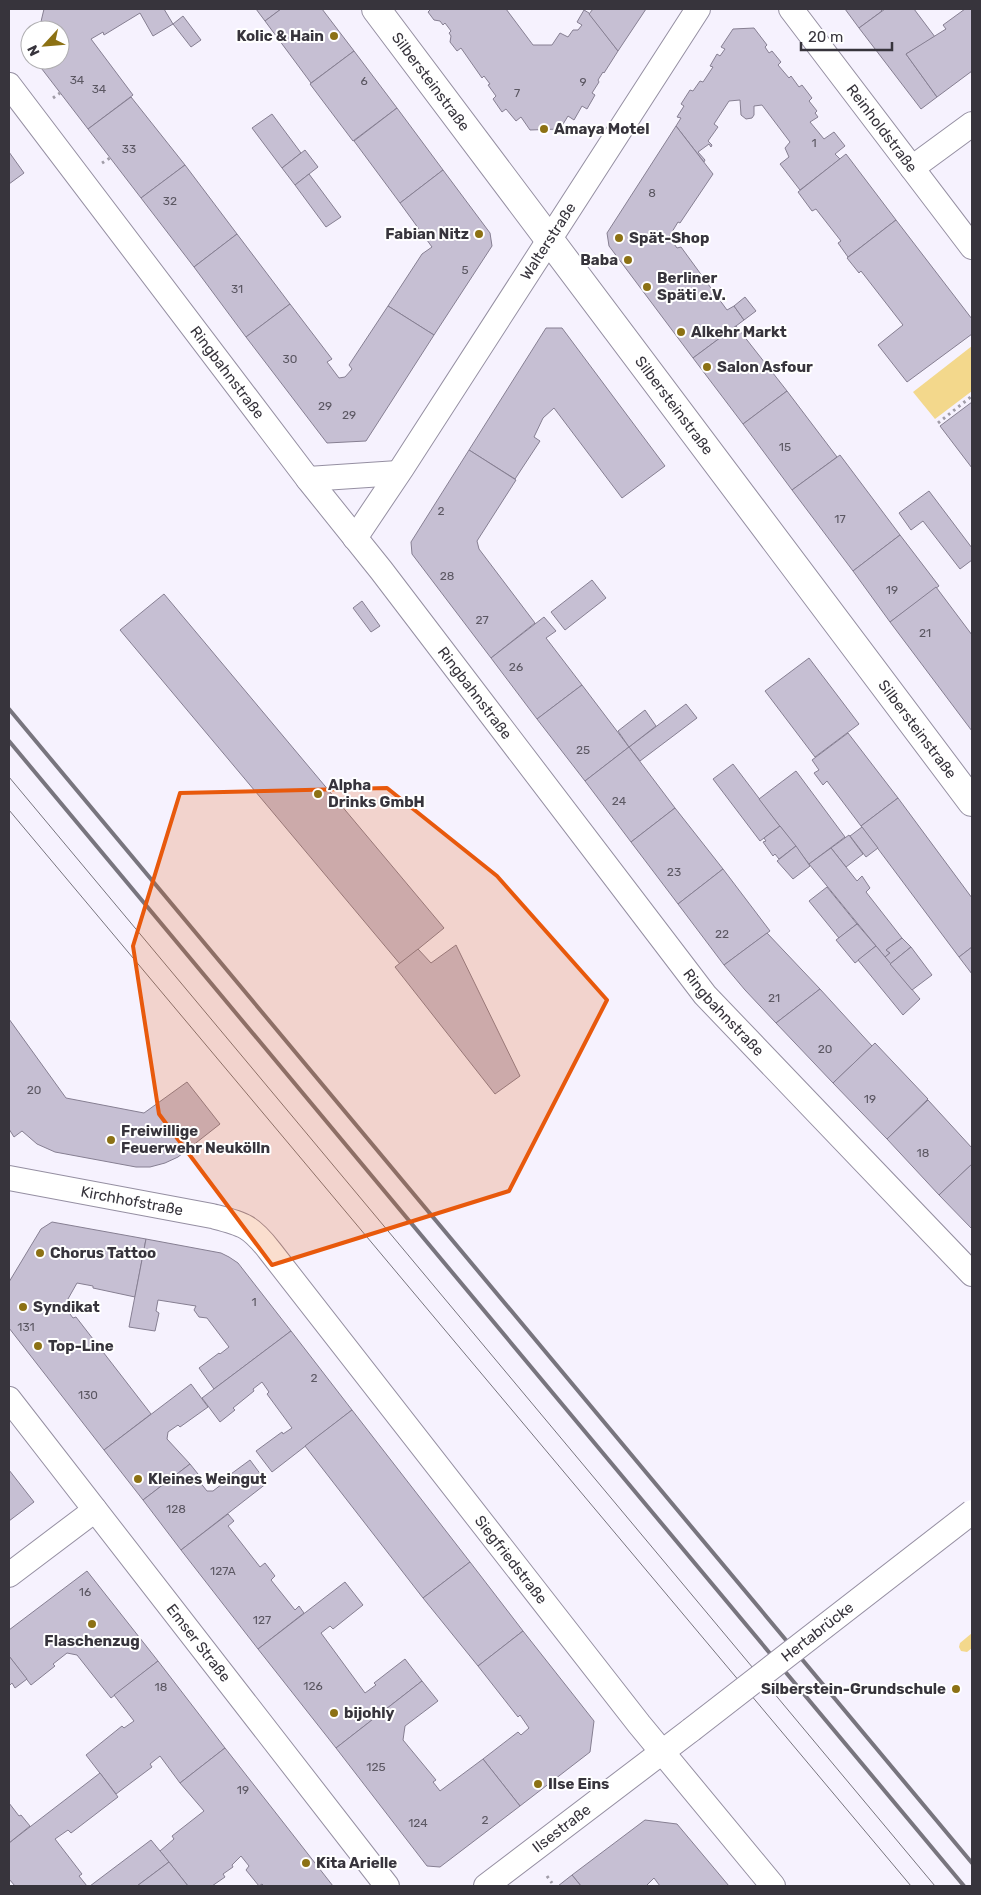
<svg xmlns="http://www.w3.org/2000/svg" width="981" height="1895" font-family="Rubik,sans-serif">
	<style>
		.green { fill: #f3d88c }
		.building { fill: #c6bfd3; stroke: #867f92 }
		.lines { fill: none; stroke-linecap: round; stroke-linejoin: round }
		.minor-casing { stroke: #958fa2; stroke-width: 26 }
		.tertiary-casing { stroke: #958fa2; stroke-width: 30 }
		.path { stroke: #a19da8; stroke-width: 3; stroke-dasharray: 2.5 4; stroke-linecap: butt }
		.minor { stroke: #fff; stroke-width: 24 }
		.tertiary { stroke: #fff; stroke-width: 28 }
		.tram { stroke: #78757e; stroke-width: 1 }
		.rail { stroke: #78757e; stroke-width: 4 }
		.minor-bridge-casing { stroke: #958fa2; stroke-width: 26; stroke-linecap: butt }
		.minor-bridge { stroke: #fff; stroke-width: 24 }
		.marked { fill: #e8590c; fill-opacity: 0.2; stroke: #e8590c; stroke-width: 4; stroke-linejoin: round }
		.poi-dot { fill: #8c7114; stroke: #fff; stroke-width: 2 }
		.labels { text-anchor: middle; stroke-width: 4; stroke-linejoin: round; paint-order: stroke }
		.number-label { font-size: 12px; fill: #5b5762 }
		.poi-label { font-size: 15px; font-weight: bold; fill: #37343c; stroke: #fff; text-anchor: start }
		.street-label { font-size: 15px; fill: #37343c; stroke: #fff }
	</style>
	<rect width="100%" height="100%" fill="#f6f2fe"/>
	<g class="green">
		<polygon points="972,346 972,391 935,419 913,392"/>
		<polygon points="972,1633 972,1648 967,1652 961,1651 959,1647 960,1643"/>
	</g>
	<g class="building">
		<polygon points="44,9 164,9 173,24 153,36 140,13 104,35 103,32 91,39 133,95 88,129 35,60 60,60 60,30 39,30"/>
		<polygon points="256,9 281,9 265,21"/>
		<polygon points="281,9 322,9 354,51 311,83 265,21"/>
		<polygon points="431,9 506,9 533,45 552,45 560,33 568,37 573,30 578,30 582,25 577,22 584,10 589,13 618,51 604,73 603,72 598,80 599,82 592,93 595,95 587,109 582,106 574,120 568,116 560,129 530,130 521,117 516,121 506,109 502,112 493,99 496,96 488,85 490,84 484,76 482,78 461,48 457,51 450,42 451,36 449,33 451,31 445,23 443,25 440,21 434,20 428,12"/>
		<polygon points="593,9 646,9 618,51 589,14"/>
		<polygon points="845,9 880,9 882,11 859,28"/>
		<polygon points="885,9 914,9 935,37 906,54 937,97 921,109 859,28"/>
		<polygon points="965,9 972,9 972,71 937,97 906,54 946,29 943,25"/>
		<polygon points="183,16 201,40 191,47 173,24"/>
		<polygon points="754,28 767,45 765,47 769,53 772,51 781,62 778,65 789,78 791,76 799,87 802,85 812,98 809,101 817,111 815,113 818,117 810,122 824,139 834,132 845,146 835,154 840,159 800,190 780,164 789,157 785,148 790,142 762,105 754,106 754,115 752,118 746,119 741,115 740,100 729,101 714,124 718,127 708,141 712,145 711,147 709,144 698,152 705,160 704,162 676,126 681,118 677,117 684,106 681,104 690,90 693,91 700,81 703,82 713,67 710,66 717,54 720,56 725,49 721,47 733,29"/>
		<polygon points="354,51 397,108 353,141 310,84"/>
		<polygon points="131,97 185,165 141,198 88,129"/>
		<polygon points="397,108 443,170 400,203 354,141"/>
		<polygon points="272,114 301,153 282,168 252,128"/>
		<polygon points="676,126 713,174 680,223 678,222 669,237 677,248 681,247 727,310 734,306 744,320 693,358 609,246 607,233"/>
		<polygon points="305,150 318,167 295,185 282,168"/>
		<polygon points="9,152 24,173 9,184"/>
		<polygon points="846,154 896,220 848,257 838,243 841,241 816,209 812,211 798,192"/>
		<polygon points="185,165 237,234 194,267 141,198"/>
		<polygon points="443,170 490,233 492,246 434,335 388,306 422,254 432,247 400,203"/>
		<polygon points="309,174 341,217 326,227 295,185"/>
		<polygon points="896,220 972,319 972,334 907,382 878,345 903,325 861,271 859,273 847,258"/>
		<polygon points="237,234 290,304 246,337 194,267"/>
		<polygon points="745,297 756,311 744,320 734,306"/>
		<polygon points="290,304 332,359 327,362 339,378 345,377 352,369 349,365 388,306 434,335 366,441 327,443 246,337"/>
		<polygon points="736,326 787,391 743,424 693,358"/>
		<polygon points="546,328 562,328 665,466 622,498 554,408 543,418 534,437 540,441 515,479 469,450"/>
		<polygon points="787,391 837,457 792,490 743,424"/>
		<polygon points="972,402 972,468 940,426"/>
		<polygon points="469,450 516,480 477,541 479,549 535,623 491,658 412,554 411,542"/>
		<polygon points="840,455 900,535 853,571 792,490"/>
		<polygon points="929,491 972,548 972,560 960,569 923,521 911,530 899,513"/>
		<polygon points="900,535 939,586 890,622 853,571"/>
		<polygon points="592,580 606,598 565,630 551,612"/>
		<polygon points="936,587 972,635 972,731 890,622"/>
		<polygon points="164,594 444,928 400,964 120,630"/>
		<polygon points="362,601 380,626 371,632 353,608"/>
		<polygon points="544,617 556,631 546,638 582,685 537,719 491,658"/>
		<polygon points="809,658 859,724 815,757 765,691"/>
		<polygon points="582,685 629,747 585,781 537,719"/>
		<polygon points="686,704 697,718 640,761 629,747"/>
		<polygon points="645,710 656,726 629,747 618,731"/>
		<polygon points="848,733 898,798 861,826 827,781 823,785 814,773 819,770 812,760"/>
		<polygon points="629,747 675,808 631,842 585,781"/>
		<polygon points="733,764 780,826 760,841 713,779"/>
		<polygon points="796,771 845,837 809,864 759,799"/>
		<polygon points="898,798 972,898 972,947 959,957 861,826"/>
		<polygon points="675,808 723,869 678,904 631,842"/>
		<polygon points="780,826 796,846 779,859 775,854 773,856 763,842 766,841 764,838"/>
		<polygon points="862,827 878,848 866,857 850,836"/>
		<polygon points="849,835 863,854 846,867 831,848"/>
		<polygon points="796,846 810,866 793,879 777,861"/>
		<polygon points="831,848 857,881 862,876 870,888 866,892 902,938 886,950 890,953 885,957 809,864"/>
		<polygon points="723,869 770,931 724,965 678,904"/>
		<polygon points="827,887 857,924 839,938 809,901"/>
		<polygon points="857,924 876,946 855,963 836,940"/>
		<polygon points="767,933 820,989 776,1023 745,990 724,965"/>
		<polygon points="902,938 911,947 890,964 885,957 890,953 886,950"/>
		<polygon points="456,945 520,1076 495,1094 395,967 418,949 431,963"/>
		<polygon points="876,946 920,999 903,1015 858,960"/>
		<polygon points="911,947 932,975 912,990 890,964"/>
		<polygon points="972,947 972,974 959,957"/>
		<polygon points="820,989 872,1046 833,1083 776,1023"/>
		<polygon points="9,1019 66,1098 144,1113 187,1082 220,1124 178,1157 165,1163 150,1167 136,1167 55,1152 37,1144 22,1131 14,1137 9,1129"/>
		<polygon points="875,1043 928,1099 887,1139 833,1083"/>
		<polygon points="928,1100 972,1148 972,1164 939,1195 887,1139"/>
		<polygon points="972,1164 972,1229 939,1195"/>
		<polygon points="52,1222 146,1239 135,1297 93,1288 93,1286 77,1283 64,1306 73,1318 76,1317 151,1414 104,1450 9,1328 9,1282 41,1229"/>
		<polygon points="146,1239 221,1253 229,1257 238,1263 291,1331 214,1389 199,1368 219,1353 220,1354 229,1347 207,1318 199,1317 194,1310 196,1306 158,1300 156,1311 159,1313 155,1331 129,1327"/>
		<polygon points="291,1331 352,1410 272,1472 256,1451 282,1432 283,1434 292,1428 267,1394 269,1392 262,1382 253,1389 254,1391 233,1408 235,1410 220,1422 202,1398"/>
		<polygon points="191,1384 208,1407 180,1427 178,1425 168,1432 167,1439 190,1464 143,1500 104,1450"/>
		<polygon points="352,1410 470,1562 423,1598 305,1446"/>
		<polygon points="250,1460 267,1483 181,1550 143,1500 190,1464 202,1479 199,1481 207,1491 213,1491 222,1484 220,1482"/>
		<polygon points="9,1470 34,1502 9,1521"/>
		<polygon points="228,1514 234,1521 228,1526 260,1567 265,1563 275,1576 271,1580 295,1610 299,1606 304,1613 258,1649 181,1550"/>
		<polygon points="470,1562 523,1631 478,1666 423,1598"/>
		<polygon points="87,1571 158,1661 111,1698 77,1655 67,1653 53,1664 55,1666 31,1685 9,1656 9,1630"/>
		<polygon points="345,1582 363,1605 333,1629 330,1626 321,1633 365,1693 376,1685 374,1683 405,1659 422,1681 336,1748 258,1649"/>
		<polygon points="523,1631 594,1721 590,1752 520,1806 483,1759 518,1732 521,1735 529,1728 520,1715 518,1717 478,1666"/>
		<polygon points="9,1656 27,1679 15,1688 12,1683 9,1686"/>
		<polygon points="158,1661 225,1748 180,1783 160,1756 150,1764 152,1767 116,1794 86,1755 122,1726 124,1728 134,1721 114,1695"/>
		<polygon points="422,1681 438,1701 405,1726 403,1740 436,1780 433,1782 440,1791 483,1759 520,1806 440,1867 427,1866 336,1748"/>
		<polygon points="225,1748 333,1886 264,1886 262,1884 259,1886 246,1870 249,1866 241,1856 232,1865 233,1867 223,1874 225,1877 212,1886 188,1886 160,1851 174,1839 172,1836 204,1811 180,1783"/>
		<polygon points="100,1773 118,1797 71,1833 68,1830 55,1839 82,1874 79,1876 87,1886 15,1886 9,1879 9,1843"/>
		<polygon points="9,1803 19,1816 21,1815 30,1826 9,1843"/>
		<polygon points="645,1820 677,1824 729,1886 660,1886 654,1878 646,1886 581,1886 572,1875"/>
		<polygon points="151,1840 169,1862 137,1886 90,1886"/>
		<polygon points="169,1862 188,1886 137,1886"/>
		<polygon points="572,1875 581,1886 558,1886"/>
	</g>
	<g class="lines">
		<g class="minor-casing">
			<g id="minor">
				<path id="s1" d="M791,9L972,247"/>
				<path id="s2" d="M9,85L308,479L381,570L705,995L972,1274"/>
				<polyline points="912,168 972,124"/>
				<polyline points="308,479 398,473"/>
				<path id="s3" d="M355,538L402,468L698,9"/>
				<path id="s4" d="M9,1178L212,1216C243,1224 250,1225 270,1251L639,1724L773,1886"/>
				<path id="s5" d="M9,1399L387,1886"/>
				<polyline points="9,1575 95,1510"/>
				<path id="s6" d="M486,1886L691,1730"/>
			</g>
		</g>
		<g class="tertiary-casing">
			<g id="tertiary">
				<path id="s7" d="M376,9L972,802"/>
			</g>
		</g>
		<g class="path">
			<polyline points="53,98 60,93"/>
			<polyline points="102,163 110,158"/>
			<polyline points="938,423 972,396"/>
			<polyline points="547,1876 552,1883"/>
		</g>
		<use href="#minor" class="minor"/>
		<use href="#tertiary" class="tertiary"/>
		<g class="tram">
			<polyline points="9,777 935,1886"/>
			<polyline points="9,810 911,1886"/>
		</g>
		<g class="rail">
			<polyline points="9,709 972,1863"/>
			<polyline points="9,741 964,1886"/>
		</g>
		<g class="minor-bridge-casing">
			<g id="minor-bridge">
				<path id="s8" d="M691,1730L972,1512"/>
			</g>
		</g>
		<use href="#minor-bridge" class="minor-bridge"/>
	</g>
	<path class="marked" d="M387,788L497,876L607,1000L509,1191L272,1265L159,1114L133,946L180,793Z"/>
	<g class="poi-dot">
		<circle cx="334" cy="36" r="5"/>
		<circle cx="544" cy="129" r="5"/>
		<circle cx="479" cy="234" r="5"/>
		<circle cx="619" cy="238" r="5"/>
		<circle cx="628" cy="260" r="5"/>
		<circle cx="647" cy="287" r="5"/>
		<circle cx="681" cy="332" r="5"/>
		<circle cx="707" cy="367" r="5"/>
		<circle cx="318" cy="794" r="5"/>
		<circle cx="111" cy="1140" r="5"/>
		<circle cx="40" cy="1253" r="5"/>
		<circle cx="23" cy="1307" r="5"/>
		<circle cx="38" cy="1346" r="5"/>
		<circle cx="138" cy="1479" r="5"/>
		<circle cx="92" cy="1624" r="5"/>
		<circle cx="956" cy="1689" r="5"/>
		<circle cx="334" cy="1713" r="5"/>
		<circle cx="538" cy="1784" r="5"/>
		<circle cx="306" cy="1863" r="5"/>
	</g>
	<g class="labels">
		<g class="number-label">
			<text x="77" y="84">34</text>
			<text x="364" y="85">6</text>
			<text x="583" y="86">9</text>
			<text x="99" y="93">34</text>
			<text x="517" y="97">7</text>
			<text x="814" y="147">1</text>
			<text x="129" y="153">33</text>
			<text x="652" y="197">8</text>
			<text x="170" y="205">32</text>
			<text x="465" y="274">5</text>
			<text x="237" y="293">31</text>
			<text x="290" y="363">30</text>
			<text x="325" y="410">29</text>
			<text x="349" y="419">29</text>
			<text x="785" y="451">15</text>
			<text x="441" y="515">2</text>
			<text x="840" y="523">17</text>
			<text x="447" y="580">28</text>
			<text x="892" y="594">19</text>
			<text x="482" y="624">27</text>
			<text x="925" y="637">21</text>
			<text x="516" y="671">26</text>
			<text x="583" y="754">25</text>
			<text x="619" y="805">24</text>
			<text x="674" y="876">23</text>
			<text x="722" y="938">22</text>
			<text x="774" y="1002">21</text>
			<text x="825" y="1053">20</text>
			<text x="34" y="1094">20</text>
			<text x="870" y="1103">19</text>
			<text x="923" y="1157">18</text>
			<text x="254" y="1306">1</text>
			<text x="26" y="1331">131</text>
			<text x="314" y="1382">2</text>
			<text x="88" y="1399">130</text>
			<text x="176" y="1513">128</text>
			<text x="223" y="1575">127A</text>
			<text x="85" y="1596">16</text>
			<text x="262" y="1624">127</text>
			<text x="313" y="1690">126</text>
			<text x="161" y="1691">18</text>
			<text x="376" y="1771">125</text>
			<text x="243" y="1794">19</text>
			<text x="485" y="1824">2</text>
			<text x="418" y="1827">124</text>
		</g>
		<g class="poi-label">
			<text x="324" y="41" text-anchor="end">Kolic &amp; Hain</text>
			<text x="554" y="134">Amaya Motel</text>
			<text x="469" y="239" text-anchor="end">Fabian Nitz</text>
			<text x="629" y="243">Spät-Shop</text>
			<text x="618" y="265" text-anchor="end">Baba</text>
			<text x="657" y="283">Berliner<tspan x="657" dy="17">Späti e.V.</tspan></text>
			<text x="691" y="337">Alkehr Markt</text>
			<text x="717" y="372">Salon Asfour</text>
			<text x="328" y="790">Alpha<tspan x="328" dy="17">Drinks GmbH</tspan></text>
			<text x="121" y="1136">Freiwillige<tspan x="121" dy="17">Feuerwehr Neukölln</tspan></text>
			<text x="50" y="1258">Chorus Tattoo</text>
			<text x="33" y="1312">Syndikat</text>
			<text x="48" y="1351">Top-Line</text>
			<text x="148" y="1484">Kleines Weingut</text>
			<text x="92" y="1646" text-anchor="middle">Flaschenzug</text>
			<text x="946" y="1694" text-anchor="end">Silberstein-Grundschule</text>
			<text x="344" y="1718">bijohly</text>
			<text x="548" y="1789">Ilse Eins</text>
			<text x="316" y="1868">Kita Arielle</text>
		</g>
		<g class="street-label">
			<text dy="5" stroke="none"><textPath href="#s7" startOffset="91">Silbersteinstraße</textPath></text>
			<text dy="5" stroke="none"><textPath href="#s1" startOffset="150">Reinholdstraße</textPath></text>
			<text dy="5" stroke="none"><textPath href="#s3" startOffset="354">Walterstraße</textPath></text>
			<text dy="5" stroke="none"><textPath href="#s2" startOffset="361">Ringbahnstraße</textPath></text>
			<text dy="5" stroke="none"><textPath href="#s7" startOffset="496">Silbersteinstraße</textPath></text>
			<text dy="5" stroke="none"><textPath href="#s2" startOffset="766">Ringbahnstraße</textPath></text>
			<text dy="5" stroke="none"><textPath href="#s7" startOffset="901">Silbersteinstraße</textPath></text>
			<text dy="5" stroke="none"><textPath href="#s2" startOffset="1171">Ringbahnstraße</textPath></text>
			<text dy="5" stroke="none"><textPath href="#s4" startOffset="125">Kirchhofstraße</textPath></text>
			<text dy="5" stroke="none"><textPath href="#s4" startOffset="668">Siegfriedstraße</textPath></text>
			<text dy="5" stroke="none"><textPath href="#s8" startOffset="160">Hertabrücke</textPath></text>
			<text dy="5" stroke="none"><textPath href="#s5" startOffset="309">Emser Straße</textPath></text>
			<text dy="5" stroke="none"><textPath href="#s6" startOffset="95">Ilsestraße</textPath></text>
		</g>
	</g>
	<rect width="981" height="1895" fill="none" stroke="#37343c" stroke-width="20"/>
	<g transform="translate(45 45) rotate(244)"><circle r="24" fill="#ffffff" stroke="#afaeb1"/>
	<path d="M0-4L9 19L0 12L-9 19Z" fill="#8c7114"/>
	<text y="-8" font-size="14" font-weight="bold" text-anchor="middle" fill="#37343c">N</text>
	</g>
	<path d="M801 42v8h91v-8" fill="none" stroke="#37343c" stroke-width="2.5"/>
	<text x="808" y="42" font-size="15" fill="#37343c" stroke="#ffffff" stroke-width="4" paint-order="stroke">20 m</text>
</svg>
